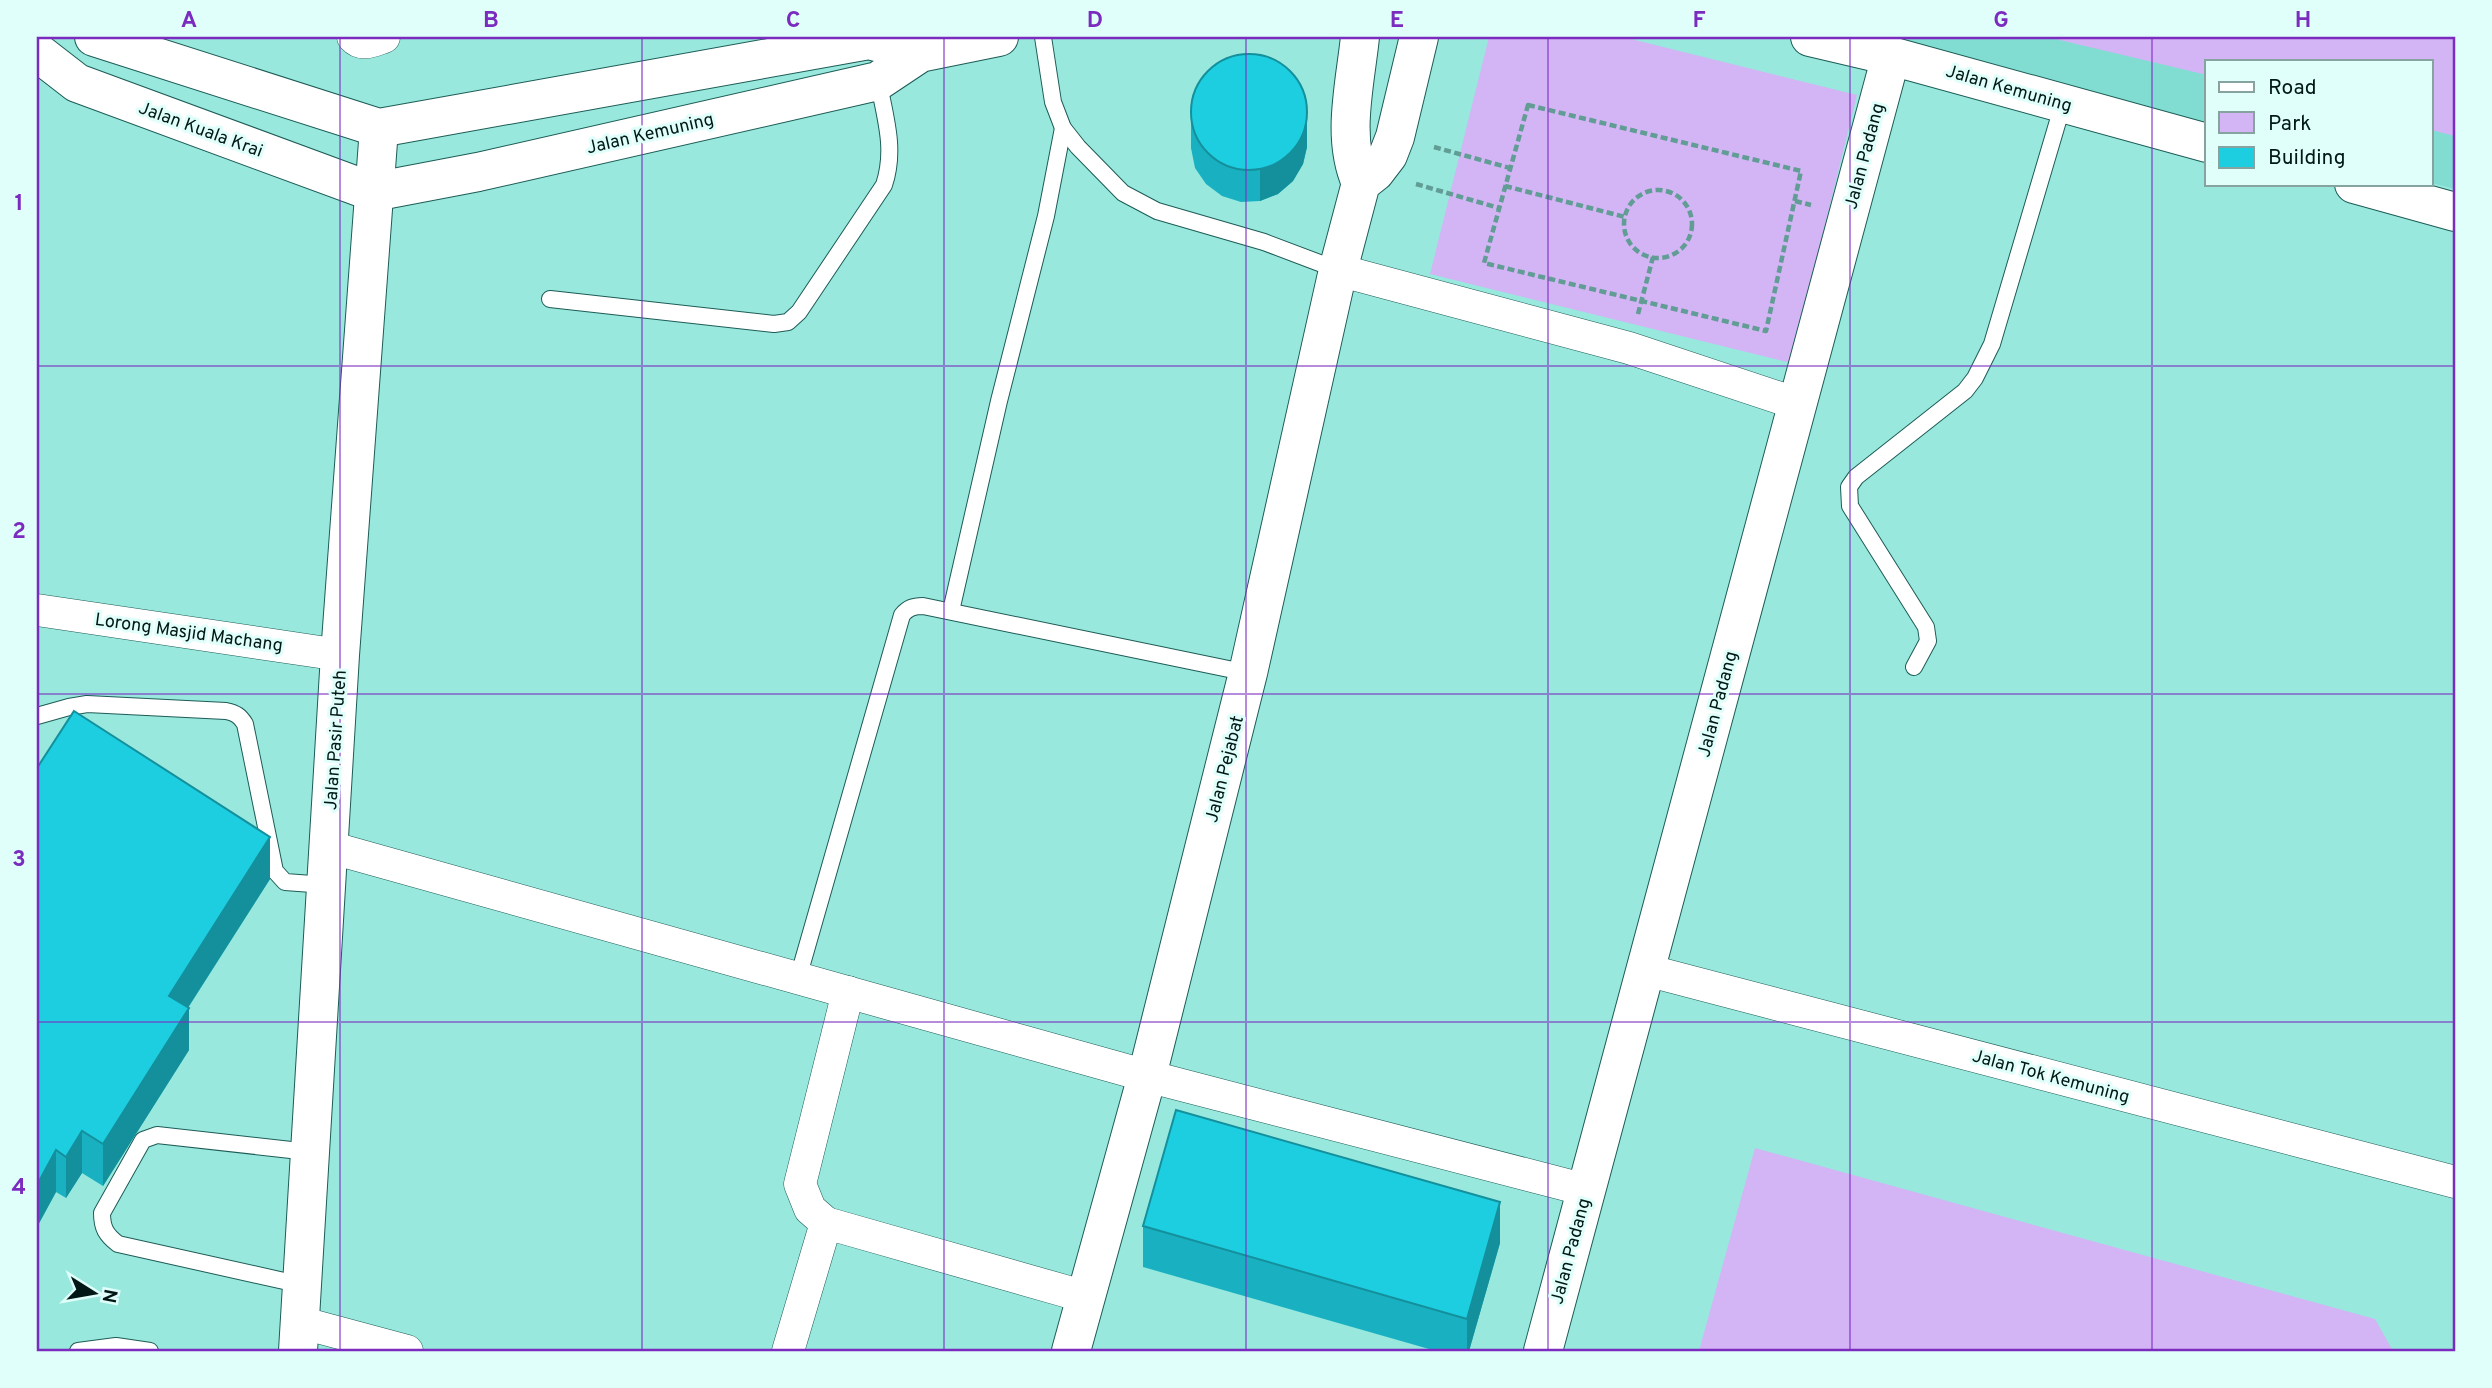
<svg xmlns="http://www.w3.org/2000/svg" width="2492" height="1388" font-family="Overpass,sans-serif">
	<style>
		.built { fill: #81ddd2 }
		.green { fill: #d3b4f5 }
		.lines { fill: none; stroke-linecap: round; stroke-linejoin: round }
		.service-casing { stroke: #1d5c56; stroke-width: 18 }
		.minor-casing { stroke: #1d5c56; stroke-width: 33 }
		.tertiary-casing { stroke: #1d5c56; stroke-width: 40 }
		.secondary-casing { stroke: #1d5c56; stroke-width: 40 }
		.path { stroke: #619c95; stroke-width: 4.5; stroke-dasharray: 7 3.5; stroke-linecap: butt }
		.service { stroke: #fff; stroke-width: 16 }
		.minor { stroke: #fff; stroke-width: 32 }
		.tertiary { stroke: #fff; stroke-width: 38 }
		.secondary { stroke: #fff; stroke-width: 38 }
		.wall { fill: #19b1c1 }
		.shaded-wall { fill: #14909d }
		.building { fill: #1dcee0; stroke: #14909d; stroke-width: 2 }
		.grid { fill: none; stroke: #7b2cbf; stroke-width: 2; stroke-opacity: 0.55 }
		.labels { text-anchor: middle; stroke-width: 6; stroke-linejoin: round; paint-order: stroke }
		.street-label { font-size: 18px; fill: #011816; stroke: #e0fffa }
		.neatline { fill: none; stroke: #7b2cbf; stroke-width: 2.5 }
		.grid-label { font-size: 23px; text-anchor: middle; font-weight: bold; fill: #7b2cbf }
	</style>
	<rect width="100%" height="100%" fill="#98e8de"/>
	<polygon class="built" points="1854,37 2455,37 2455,189 2431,183 2431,61 2207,61 2207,126"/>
	<g class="green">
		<polygon points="1489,37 1623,37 1857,95 1791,363 1430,274"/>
		<polygon points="2047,37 2455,37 2455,136 2431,130 2431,61 2207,61 2207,75"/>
		<polygon points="1755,1148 2375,1319 2393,1351 1699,1351"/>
	</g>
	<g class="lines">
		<g class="service-casing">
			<g id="service">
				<polyline points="1043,37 1053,102 1063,128 1078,147 1123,193 1157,211 1264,242 1338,270"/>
				<path d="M550,299L774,324L788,322L799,312L884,185C896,149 885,117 878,80"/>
				<polyline points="951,611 999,401 1046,216 1063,128"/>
				<polyline points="1914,667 1928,641 1926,627 1850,506 1849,487 1856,477 1965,391 1975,378 1992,344 2063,104"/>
				<path d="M37,716L69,707L87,704L226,711C236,713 240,716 245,724L275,871L285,882L326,885"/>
				<path d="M798,978L902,615C908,608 913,606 923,606L1248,673"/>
				<path d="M302,1285L118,1244C106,1235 102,1228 102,1213L143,1140L157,1135L309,1152"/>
				<polyline points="78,1351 116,1346 150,1351"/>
			</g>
		</g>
		<g class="minor-casing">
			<g id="minor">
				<path d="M353,37C362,47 372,41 384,37"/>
				<polyline points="1338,270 1629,348 1798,404"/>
				<polyline points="37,610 340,655"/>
				<polyline points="329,847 1147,1076 1586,1190"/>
				<polyline points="1646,970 2455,1182"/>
				<polyline points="826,1223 1086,1297"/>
				<polyline points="299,1322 407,1351"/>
				<polyline points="788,1351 826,1223 810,1209 800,1184 848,992"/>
			</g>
		</g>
		<g class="tertiary-casing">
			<g id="tertiary">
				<path d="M1360,37C1355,85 1341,138 1361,183"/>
				<polyline points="1071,1351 1147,1076 1248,673 1338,270 1361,183 1375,172 1388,155 1395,137 1419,37"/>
				<polyline points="1543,1351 1891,56"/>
			</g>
		</g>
		<g class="secondary-casing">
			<g id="secondary">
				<polyline points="94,37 379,128 869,40 920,53"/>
				<polyline points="1810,37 1891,56 2207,143"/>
				<polyline points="37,52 77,83 373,192"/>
				<polyline points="2354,184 2455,212"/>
				<polyline points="373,192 478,172 878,81 920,53 999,37"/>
				<polyline points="298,1351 340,655 379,128"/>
			</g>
		</g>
		<g class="path">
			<polygon points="1528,105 1801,171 1766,331 1484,263"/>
			<polyline points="1434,147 1510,168"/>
			<polyline points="1416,184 1499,208"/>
			<polyline points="1505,186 1625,217"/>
			<circle cx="1658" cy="224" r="34"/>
			<polyline points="1795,201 1811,205"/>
			<polyline points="1638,314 1653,257"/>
		</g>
		<use href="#service" class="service"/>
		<use href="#minor" class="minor"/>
		<use href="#tertiary" class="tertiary"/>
		<use href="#secondary" class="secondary"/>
	</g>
	<g class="wall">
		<polygon points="1191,116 1307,147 1303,164 1293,181 1278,194 1260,201 1241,202 1222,196 1206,184 1195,168 1191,148"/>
		<polygon points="37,768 270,879 188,1008 189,1050 103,1186 82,1173 66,1198 56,1192 37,1227"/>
		<polygon points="1143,1226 1500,1243 1469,1351 1436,1351 1143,1267"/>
	</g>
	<g class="shaded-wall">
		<polygon points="1307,115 1307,147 1303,164 1293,181 1278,194 1260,201 1260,169"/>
		<polygon points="270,837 270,879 169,1037 169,996"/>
		<polygon points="189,1008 189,1050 103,1186 103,1144"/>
		<polygon points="82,1131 82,1173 66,1198 66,1157"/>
		<polygon points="56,1150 56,1192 37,1227 37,1185"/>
		<polygon points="1500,1202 1500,1243 1469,1351 1467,1351 1467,1319"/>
	</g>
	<g class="building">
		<circle cx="1249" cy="112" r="58"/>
		<polygon points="74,711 270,837 169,996 189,1008 103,1144 82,1131 66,1157 56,1150 37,1185 37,768"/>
		<polygon points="1176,1110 1500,1202 1467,1319 1143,1226"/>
	</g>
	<path class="grid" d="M340,37V1351M642,37V1351M944,37V1351M1246,37V1351M1548,37V1351M1850,37V1351M2152,37V1351M37,366H2455M37,694H2455M37,1022H2455"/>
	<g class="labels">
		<g class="street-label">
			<text transform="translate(2009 88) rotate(16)" y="6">Jalan Kemuning</text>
			<text transform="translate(201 129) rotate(20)" y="6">Jalan Kuala Krai</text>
			<text transform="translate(650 133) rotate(-13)" y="6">Jalan Kemuning</text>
			<text transform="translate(1864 156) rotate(-75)" y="6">Jalan Padang</text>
			<text transform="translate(189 632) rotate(8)" y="6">Lorong Masjid Machang</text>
			<text transform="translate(1717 704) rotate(-75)" y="6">Jalan Padang</text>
			<text transform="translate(335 740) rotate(-86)" y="6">Jalan Pasir Puteh</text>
			<text transform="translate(1224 769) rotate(-76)" y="6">Jalan Pejabat</text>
			<text transform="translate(2051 1076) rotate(15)" y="6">Jalan Tok Kemuning</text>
			<text transform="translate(1570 1251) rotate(-75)" y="6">Jalan Padang</text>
		</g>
	</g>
	<rect width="2492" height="1388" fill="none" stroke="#e0fffa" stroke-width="77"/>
	<rect x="2205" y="60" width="228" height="126" fill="#e0fffa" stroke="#87a39f" stroke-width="2"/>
	<rect x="2219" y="82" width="35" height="10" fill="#ffffff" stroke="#87a39f" stroke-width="2"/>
	<text x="2268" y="94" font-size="21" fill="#011816">Road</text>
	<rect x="2219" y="112" width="35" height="21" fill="#d3b4f5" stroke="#87a39f" stroke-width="2"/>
	<text x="2268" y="130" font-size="21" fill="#011816">Park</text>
	<rect x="2219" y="147" width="35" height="21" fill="#1dcee0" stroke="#87a39f" stroke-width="2"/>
	<text x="2268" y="164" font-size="21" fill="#011816">Building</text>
	<g transform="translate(94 1293) rotate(101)" stroke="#e0fffa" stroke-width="5" paint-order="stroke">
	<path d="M0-5L12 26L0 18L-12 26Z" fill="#011816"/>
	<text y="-10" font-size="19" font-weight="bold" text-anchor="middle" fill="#011816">N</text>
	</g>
	<rect x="38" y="38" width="2416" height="1312" class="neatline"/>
	<g class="grid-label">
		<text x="189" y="27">A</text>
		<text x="491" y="27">B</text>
		<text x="793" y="27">C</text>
		<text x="1095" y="27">D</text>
		<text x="1397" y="27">E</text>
		<text x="1699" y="27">F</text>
		<text x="2001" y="27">G</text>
		<text x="2303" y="27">H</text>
		<text x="19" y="210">1</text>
		<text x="19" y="538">2</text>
		<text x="19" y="866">3</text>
		<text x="19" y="1194">4</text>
	</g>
</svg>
